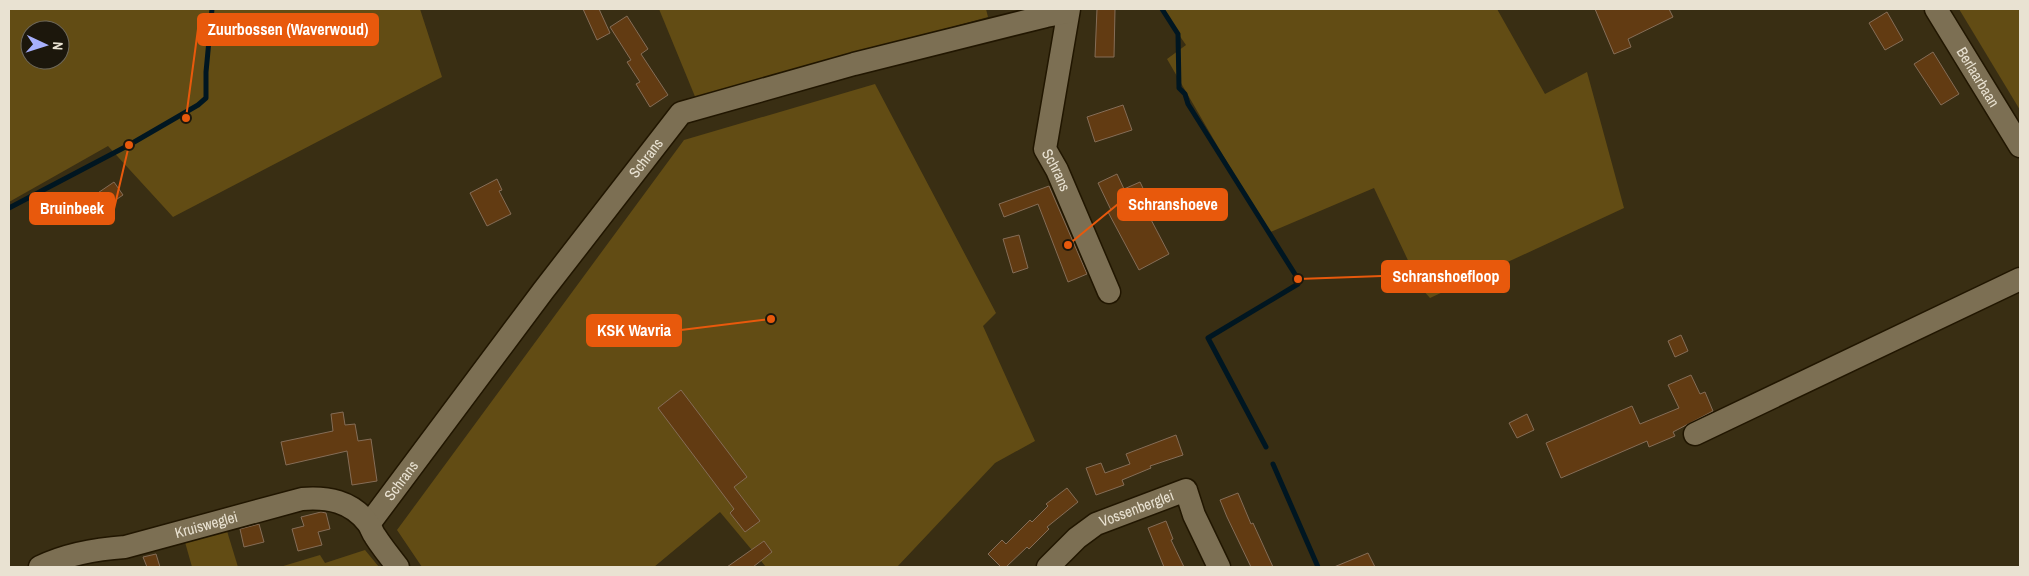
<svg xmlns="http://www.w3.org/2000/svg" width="2029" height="576" font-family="'Archivo Narrow',sans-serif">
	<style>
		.green { fill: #624c14; fill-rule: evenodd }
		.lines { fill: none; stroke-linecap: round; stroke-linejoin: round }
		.stream { stroke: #001621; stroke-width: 5 }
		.building { fill: #623b12; stroke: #856d57 }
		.minor-casing { stroke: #211600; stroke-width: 25 }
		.minor { stroke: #7c6f53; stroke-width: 22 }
		.labels { text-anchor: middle; stroke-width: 4.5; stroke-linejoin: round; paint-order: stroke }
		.street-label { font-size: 15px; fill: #e9e2d2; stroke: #1c170c }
		.leader { fill: none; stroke: #e8590c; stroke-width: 2 }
		.callout-dot { fill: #e8590c; stroke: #1c170c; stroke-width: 2 }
		.callout { fill: #e8590c; stroke: #e8590c; stroke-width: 2 }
		.callout-label { font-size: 16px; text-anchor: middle; font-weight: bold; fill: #fff }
	</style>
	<rect width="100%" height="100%" fill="#392e13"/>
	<g class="green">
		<path d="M9,9H420L442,77L173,217L108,146L9,202ZM30,30H60V60H30Z"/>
		<polygon points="659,9 986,9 988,17 696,99"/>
		<polygon points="1161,9 1497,9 1545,94 1587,72 1624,208 1430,298 1421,288 1374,188 1268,233 1167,59 1186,45"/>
		<polygon points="1959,9 2020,9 2020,110"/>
		<polygon points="875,84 996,313 983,326 1035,441 995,463 897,567 766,567 720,512 654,567 422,567 397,530 684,140"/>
		<polygon points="227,531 238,567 192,567 185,542"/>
		<polygon points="365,550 379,567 280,567 320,555 325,563"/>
	</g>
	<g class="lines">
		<g class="stream">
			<polyline points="1162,9 1178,34 1179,88 1185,94 1188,104 1298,279 1298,284 1208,338 1266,447"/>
			<polyline points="9,208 129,145 198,105 206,98 206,72 212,9"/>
			<polyline points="1273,464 1318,567"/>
		</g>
	</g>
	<g class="building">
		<polygon points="583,9 599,9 610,33 597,40"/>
		<polygon points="1097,9 1115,9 1114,57 1095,57"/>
		<polygon points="1595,9 1669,9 1673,17 1628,39 1631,47 1614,54"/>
		<polygon points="1887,12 1903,40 1885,50 1869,23"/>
		<polygon points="627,16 648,49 641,54 668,95 650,107 636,84 640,82 627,62 631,60 610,27"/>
		<polygon points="1933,52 1959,94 1941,105 1914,64"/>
		<polygon points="1123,105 1132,130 1095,142 1087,117"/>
		<polygon points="1117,174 1124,189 1140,182 1153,209 1147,212 1169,254 1139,270 1108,212 1111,210 1098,183"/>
		<polygon points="497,179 502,190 499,191 511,214 487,226 470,193"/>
		<polygon points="114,182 123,195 89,218 80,205"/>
		<polygon points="1049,186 1087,274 1068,282 1038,204 1004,217 999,204"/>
		<polygon points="1019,235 1028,268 1013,273 1003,239"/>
		<polygon points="1681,335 1688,351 1675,357 1668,341"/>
		<polygon points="1691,375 1700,394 1705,392 1713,411 1673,432 1675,436 1649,447 1647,441 1561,478 1546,443 1632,406 1640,424 1679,408 1668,385"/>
		<polygon points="681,390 747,477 734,487 760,521 745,532 730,513 734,509 658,408"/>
		<polygon points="343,412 345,425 355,424 358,441 371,439 377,481 352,485 347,451 286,465 281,442 333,431 331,414"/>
		<polygon points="1527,414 1534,430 1517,438 1509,423"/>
		<polygon points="1176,435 1183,455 1150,466 1151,468 1122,480 1124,485 1096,495 1086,468 1101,463 1105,473 1130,464 1126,454"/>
		<polygon points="1067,488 1078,502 1047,527 1049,529 1029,549 1027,547 1006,567 1001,567 988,554 1002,540 1006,544 1030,520 1032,522 1048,506 1046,504"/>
		<polygon points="1238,493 1251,524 1253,523 1273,567 1251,567 1227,517 1220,500"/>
		<polygon points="321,512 326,513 330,529 318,532 322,545 298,551 292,529 304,526 301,517"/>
		<polygon points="1166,521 1173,539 1171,540 1184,567 1164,567 1148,528"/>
		<polygon points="259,524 264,542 244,547 240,529"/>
		<polygon points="764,541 772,552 753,567 727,567"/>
		<polygon points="1368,553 1375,567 1334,567"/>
		<polygon points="156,554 160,567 147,567 143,557"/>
	</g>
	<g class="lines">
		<g class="minor-casing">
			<g id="minor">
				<path id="s1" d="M1069,9L1045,149L1057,170L1109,292"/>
				<path id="s2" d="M1936,9L2020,146"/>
				<polyline points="1695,434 2020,279"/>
				<path id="s3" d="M369,524L543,291L681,113L854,64L1046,16L1068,12"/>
				<path id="s4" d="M40,567C67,554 96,549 125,547L302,499C328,497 351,501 368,523C371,527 372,532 375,536C382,547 390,557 398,567"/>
				<path id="s5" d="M1048,567L1077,538L1096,524L1186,490L1194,515L1219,567"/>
			</g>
		</g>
		<use href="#minor" class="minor"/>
	</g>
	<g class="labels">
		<g class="street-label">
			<text dy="5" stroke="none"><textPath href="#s2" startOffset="80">Berlaarbaan</textPath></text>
			<text dy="5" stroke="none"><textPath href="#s3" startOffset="459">Schrans</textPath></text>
			<text dy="5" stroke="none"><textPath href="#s1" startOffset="166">Schrans</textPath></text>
			<text dy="5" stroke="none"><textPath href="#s3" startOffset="54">Schrans</textPath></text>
			<text dy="5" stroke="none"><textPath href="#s5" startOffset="108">Vossenberglei</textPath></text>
			<text dy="5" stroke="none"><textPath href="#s4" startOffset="172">Kruisweglei</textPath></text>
		</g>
	</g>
	<path class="leader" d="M186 118L198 29M1068 245L1118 204M129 145L114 209M1298 279L1382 276M771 319L681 330"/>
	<g class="callout-dot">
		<circle cx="186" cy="118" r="5"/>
		<circle cx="1068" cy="245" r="5"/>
		<circle cx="129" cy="145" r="5"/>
		<circle cx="1298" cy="279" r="5"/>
		<circle cx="771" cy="319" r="5"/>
	</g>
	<g class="callout">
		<rect x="198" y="14" width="180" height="31" rx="5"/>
		<rect x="1118" y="189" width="109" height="31" rx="5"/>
		<rect x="30" y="193" width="84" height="31" rx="5"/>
		<rect x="1382" y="261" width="127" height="31" rx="5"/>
		<rect x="587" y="315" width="94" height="31" rx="5"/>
	</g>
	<g class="callout-label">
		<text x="288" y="35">Zuurbossen (Waverwoud)</text>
		<text x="1173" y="210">Schranshoeve</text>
		<text x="72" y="214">Bruinbeek</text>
		<text x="1446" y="282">Schranshoefloop</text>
		<text x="634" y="336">KSK Wavria</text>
	</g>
	<rect width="2029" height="576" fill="none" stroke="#e9e2d2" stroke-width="20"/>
	<g transform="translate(45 45) rotate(94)"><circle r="24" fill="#1c170c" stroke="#6e685b"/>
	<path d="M0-4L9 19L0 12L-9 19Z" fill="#a7b0fc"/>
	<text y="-8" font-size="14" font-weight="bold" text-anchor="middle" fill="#e9e2d2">N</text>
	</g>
</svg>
